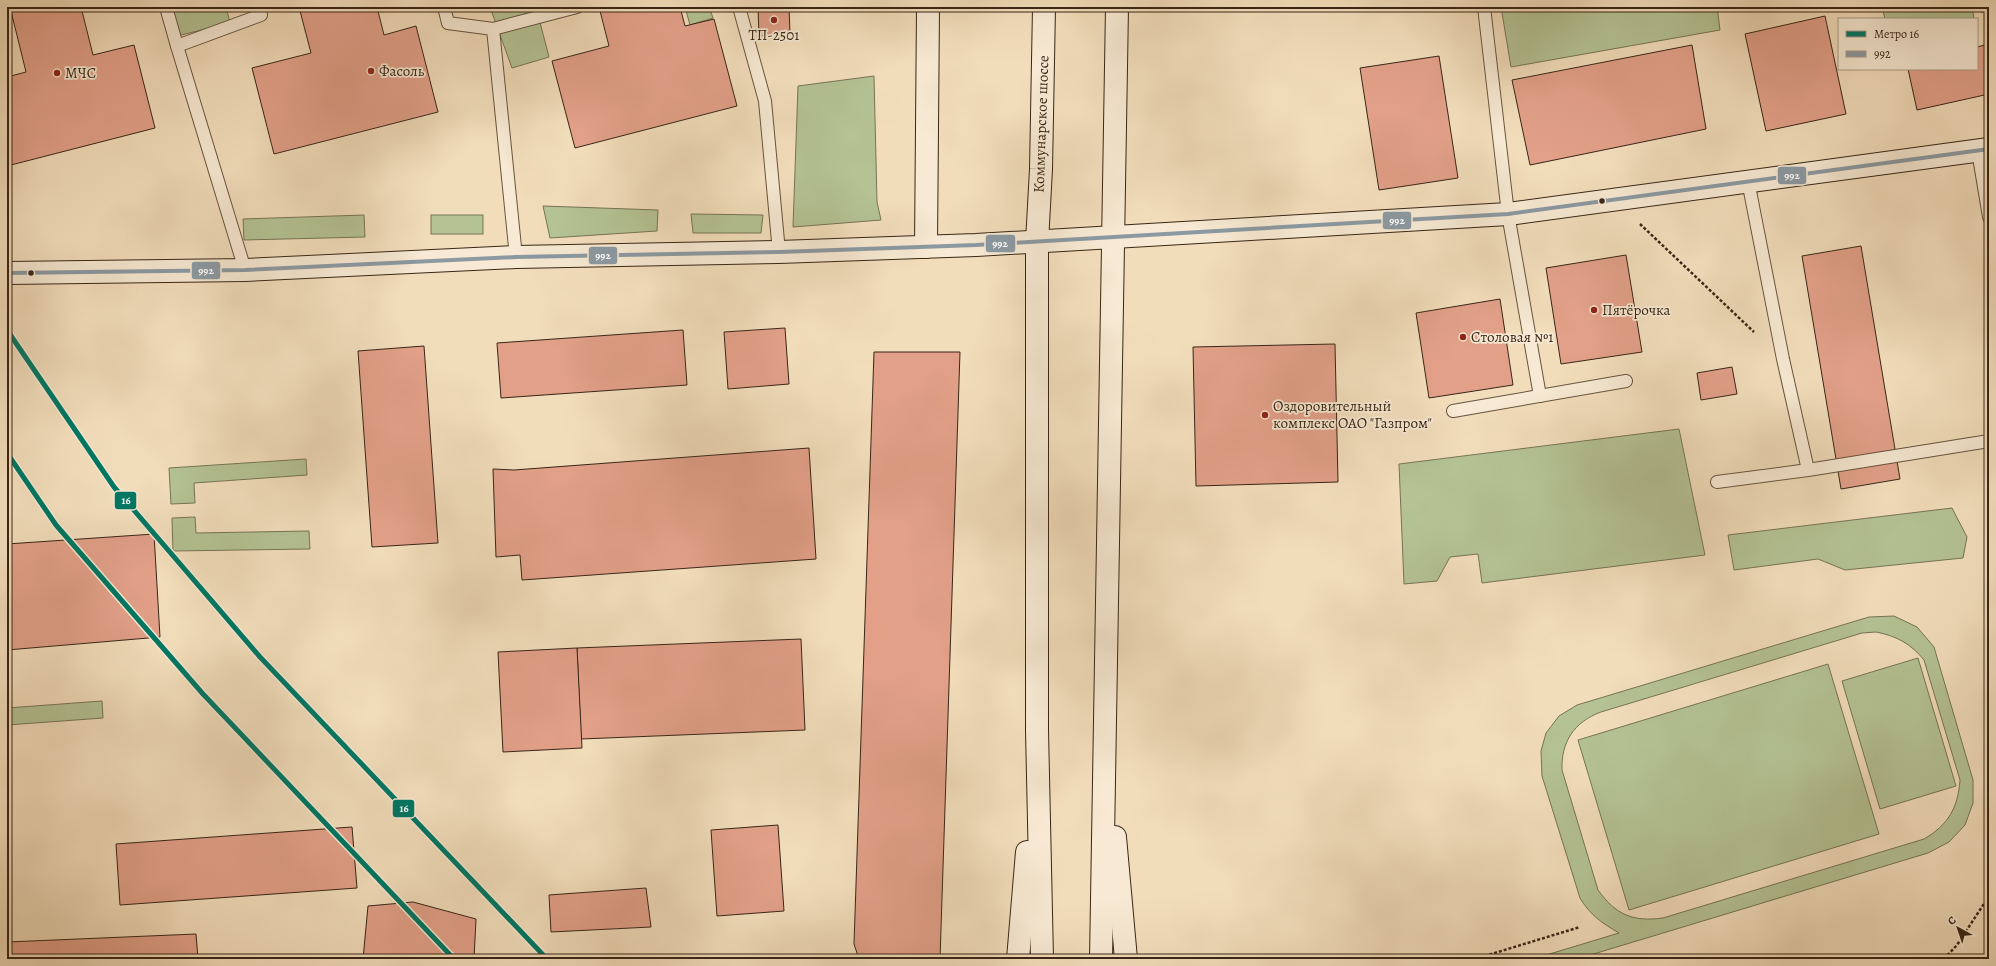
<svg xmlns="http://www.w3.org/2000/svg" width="1996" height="966" font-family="Alegreya,serif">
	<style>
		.green { fill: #b4c294; stroke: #767455; fill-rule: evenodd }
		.building { fill: #e2a089; stroke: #382616 }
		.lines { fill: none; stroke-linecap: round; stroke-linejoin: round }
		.lane-casing { stroke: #66543f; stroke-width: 14 }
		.secondary-casing { stroke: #382616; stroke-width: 24 }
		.path { stroke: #382616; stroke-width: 2.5; stroke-dasharray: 3 2; stroke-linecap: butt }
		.lane { stroke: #f7e9d3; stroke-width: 12 }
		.secondary { stroke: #f7e9d3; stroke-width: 22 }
		.bus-1-casing { stroke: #f7e9d3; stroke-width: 7 }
		.bus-1 { stroke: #8b99a2; stroke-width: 4 }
		.metro-1-casing { stroke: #f7e9d3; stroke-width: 8 }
		.metro-1 { stroke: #007763; stroke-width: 5 }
		.poi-dot { fill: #8f2418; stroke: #f7e9d3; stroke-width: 1.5 }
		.bus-dot { fill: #382616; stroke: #f7e9d3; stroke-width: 1.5 }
		.labels { text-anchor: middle; stroke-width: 3.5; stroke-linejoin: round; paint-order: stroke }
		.poi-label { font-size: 15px; fill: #382616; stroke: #f7e9d3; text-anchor: start }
		.street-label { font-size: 15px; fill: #382616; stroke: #f7e9d3 }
		.line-badge { stroke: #f7e9d3; stroke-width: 1.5 }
		.badge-label { font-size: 11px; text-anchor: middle; font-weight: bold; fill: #fff }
	</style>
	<rect width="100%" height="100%" fill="#f2ddbb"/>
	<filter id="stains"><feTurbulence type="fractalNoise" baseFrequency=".005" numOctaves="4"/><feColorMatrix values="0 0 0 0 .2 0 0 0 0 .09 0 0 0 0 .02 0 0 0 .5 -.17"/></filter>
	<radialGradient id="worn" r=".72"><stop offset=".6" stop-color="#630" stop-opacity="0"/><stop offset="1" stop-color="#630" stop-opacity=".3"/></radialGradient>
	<g class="green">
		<polygon points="170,7 183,7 184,12 201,7 226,7 230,23 177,36"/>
		<polygon points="490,7 536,7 549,57 512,68"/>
		<polygon points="685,7 709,7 713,18 690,25"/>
		<polygon points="1501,7 1717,7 1720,30 1511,67"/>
		<polygon points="1882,7 1972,7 1974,19 1885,19"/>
		<polygon points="874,76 877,202 881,220 793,227 798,86"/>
		<polygon points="543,206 658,210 657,231 550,238"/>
		<polygon points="691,214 763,215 761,233 693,233"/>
		<polygon points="364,215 365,237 244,240 243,219"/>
		<rect x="431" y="215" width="52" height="19"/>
		<polygon points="1679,429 1705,555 1482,583 1478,554 1450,557 1437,581 1404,584 1399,464"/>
		<polygon points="306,459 307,475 194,483 195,503 171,504 169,468"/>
		<polygon points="1952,508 1967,537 1963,558 1845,570 1818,559 1734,570 1728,535"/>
		<polygon points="195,517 196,533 309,531 310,549 173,551 172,518"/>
		<path d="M1894,616L1917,627L1934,647L1973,780V803L1965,825L1949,842L1928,853L1577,959H1533L1619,933C1602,923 1590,915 1580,898L1542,776L1541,751L1546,733L1559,716L1577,705L1869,617ZM1876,632C1897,636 1911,644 1924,660L1960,780C1958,808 1948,825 1924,839L1663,918C1633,922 1616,915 1598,890L1562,770C1561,742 1574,722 1601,712L1862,633Z"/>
		<polygon points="1918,658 1956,786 1880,809 1842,681"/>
		<polygon points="1828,664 1879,834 1629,910 1578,740"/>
		<polygon points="102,701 103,718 7,725 7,708"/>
	</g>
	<g class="building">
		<polygon points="10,7 81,7 93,55 134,45 155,128 7,166 7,77 26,72"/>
		<polygon points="299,7 377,7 384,35 416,26 438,112 274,154 252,68 311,53"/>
		<polygon points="599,7 680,7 685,26 714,19 737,106 575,148 552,61 609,46"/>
		<polygon points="758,7 789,7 790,34 759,36"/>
		<polygon points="1980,7 1989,7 1989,11 1981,12"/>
		<polygon points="1825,16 1846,114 1766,131 1745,34"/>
		<polygon points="1989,44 1989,94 1917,110 1908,69 1977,69 1977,47"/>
		<polygon points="1692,45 1706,129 1530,165 1512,80"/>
		<polygon points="1439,56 1458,178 1379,190 1360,68"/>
		<polygon points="1861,246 1900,479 1841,489 1802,256"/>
		<polygon points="1626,255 1642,352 1561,364 1546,268"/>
		<polygon points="1500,299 1513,385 1429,398 1416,313"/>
		<polygon points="785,328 789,384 728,389 724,332"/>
		<polygon points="683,330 687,385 501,398 497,343"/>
		<polygon points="1335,344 1338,482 1196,486 1193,347"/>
		<polygon points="424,346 438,543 372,547 358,351"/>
		<polygon points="874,352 960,352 940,959 859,959 854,944"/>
		<polygon points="1732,367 1737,394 1701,400 1697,373"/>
		<polygon points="809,448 816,559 522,580 520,555 496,557 493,469 514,470"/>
		<polygon points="154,534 160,637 7,650 7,544"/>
		<polygon points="801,639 805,730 581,739 577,648"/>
		<polygon points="577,648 582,748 503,752 498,652"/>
		<polygon points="778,825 784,911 717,916 711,830"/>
		<polygon points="352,827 357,888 120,905 116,844"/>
		<polygon points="646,888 651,927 551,932 549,895"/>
		<polygon points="413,902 476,919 474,959 360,959 363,959 368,906"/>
		<polygon points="196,934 198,959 7,959 7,942"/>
	</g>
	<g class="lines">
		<g class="lane-casing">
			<g id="lane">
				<polyline points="166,7 177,46"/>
				<polyline points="444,7 448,23 493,29 516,257"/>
				<polyline points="739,7 765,101 779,252"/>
				<polyline points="1484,7 1508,214 1540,396"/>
				<polyline points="493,29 577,7"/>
				<polyline points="1978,151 1989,217"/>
				<polyline points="1748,181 1783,359 1808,470"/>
				<polyline points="245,270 177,46 261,15 259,7"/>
				<polyline points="1453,411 1626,381"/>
				<polyline points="1717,482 1808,470 1989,441"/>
			</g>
		</g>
		<g class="secondary-casing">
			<g id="secondary">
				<polyline points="926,247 928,7"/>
				<polyline points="7,273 245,270 516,257 779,252 976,245 1508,214 1989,149"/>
				<polyline points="1115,837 1126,959"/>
				<polyline points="1018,959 1027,852"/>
				<polyline points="1042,959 1037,730 1037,242 1041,169 1044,7"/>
				<polyline points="1101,959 1117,7"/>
			</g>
		</g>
		<g class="path">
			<polyline points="1640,224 1754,332"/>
			<polyline points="1989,522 1986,525 1989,539"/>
			<polyline points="1475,959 1580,927"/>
			<polyline points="1944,959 1957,945 1989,896"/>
		</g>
		<use href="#lane" class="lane"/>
		<use href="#secondary" class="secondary"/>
		<g class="bus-1-casing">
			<polyline id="bus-1" points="7,273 245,270 516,257 779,252 976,245 1508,214 1989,149"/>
		</g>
		<use href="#bus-1" class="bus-1"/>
		<g class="metro-1-casing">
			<g id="metro-1">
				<polyline points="7,330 114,487 260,657 547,959"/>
				<polyline points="7,453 56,525 203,694 454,959"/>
			</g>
		</g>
		<use href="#metro-1" class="metro-1"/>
	</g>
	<g class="poi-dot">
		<circle cx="774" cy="20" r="4"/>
		<circle cx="371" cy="71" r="4"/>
		<circle cx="57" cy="73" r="4"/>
		<circle cx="1594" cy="310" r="4"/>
		<circle cx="1463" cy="337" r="4"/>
		<circle cx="1265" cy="415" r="4"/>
	</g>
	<g class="bus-dot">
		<circle cx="1602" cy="201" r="3.5"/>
		<circle cx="31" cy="273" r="3.5"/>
	</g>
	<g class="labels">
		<g class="poi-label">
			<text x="774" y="40" text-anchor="middle">ТП-2501</text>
			<text x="379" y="76">Фасоль</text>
			<text x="65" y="78">МЧС</text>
			<text x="1602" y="315">Пятёрочка</text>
			<text x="1471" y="342">Столовая №1</text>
			<text x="1273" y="411">Оздоровительный<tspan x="1273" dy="17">комплекс ОАО "Газпром"</tspan></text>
		</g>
		<g class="street-label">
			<text transform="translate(1041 124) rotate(-88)" y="5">Коммунарское шоссе</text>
		</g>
	</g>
	<g class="line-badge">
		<rect x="1777" y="166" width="30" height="19" rx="4" fill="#8b99a2"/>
		<rect x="1382" y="211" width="30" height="19" rx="4" fill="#8b99a2"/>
		<rect x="985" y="234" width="31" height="19" rx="4" fill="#8b99a2"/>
		<rect x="588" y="246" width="30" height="19" rx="4" fill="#8b99a2"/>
		<rect x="191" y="261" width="30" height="19" rx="4" fill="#8b99a2"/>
		<rect x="114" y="491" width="23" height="19" rx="4" fill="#007763"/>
		<rect x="392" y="799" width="23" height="19" rx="4" fill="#007763"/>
	</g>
	<g class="badge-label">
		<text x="1792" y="179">992</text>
		<text x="1397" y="224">992</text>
		<text x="1000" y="247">992</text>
		<text x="603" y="259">992</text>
		<text x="206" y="274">992</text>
		<text x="126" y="504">16</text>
		<text x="404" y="812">16</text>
	</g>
	<rect width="1996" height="966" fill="none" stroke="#f2ddbb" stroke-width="24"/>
	<rect x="8" y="8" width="1980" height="950" fill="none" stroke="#382616" stroke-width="2"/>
	<rect x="12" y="12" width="1972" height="942" fill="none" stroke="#382616"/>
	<rect x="1838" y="18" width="140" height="52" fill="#f7e9d3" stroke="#ab9b87"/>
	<rect x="1846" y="31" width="20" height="6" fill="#007763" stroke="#ab9b87"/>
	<text x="1874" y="38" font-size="12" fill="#382616">Метро 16</text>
	<rect x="1846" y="51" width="20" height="6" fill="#8b99a2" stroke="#ab9b87"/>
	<text x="1874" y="58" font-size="12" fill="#382616">992</text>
	<g transform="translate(1958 928) rotate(320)" stroke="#f7e9d3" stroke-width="3" paint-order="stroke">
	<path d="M0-3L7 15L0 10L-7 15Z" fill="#382616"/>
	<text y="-6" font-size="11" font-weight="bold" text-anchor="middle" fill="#382616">С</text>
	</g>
	<rect width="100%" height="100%" filter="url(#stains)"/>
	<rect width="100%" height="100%" fill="url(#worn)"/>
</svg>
